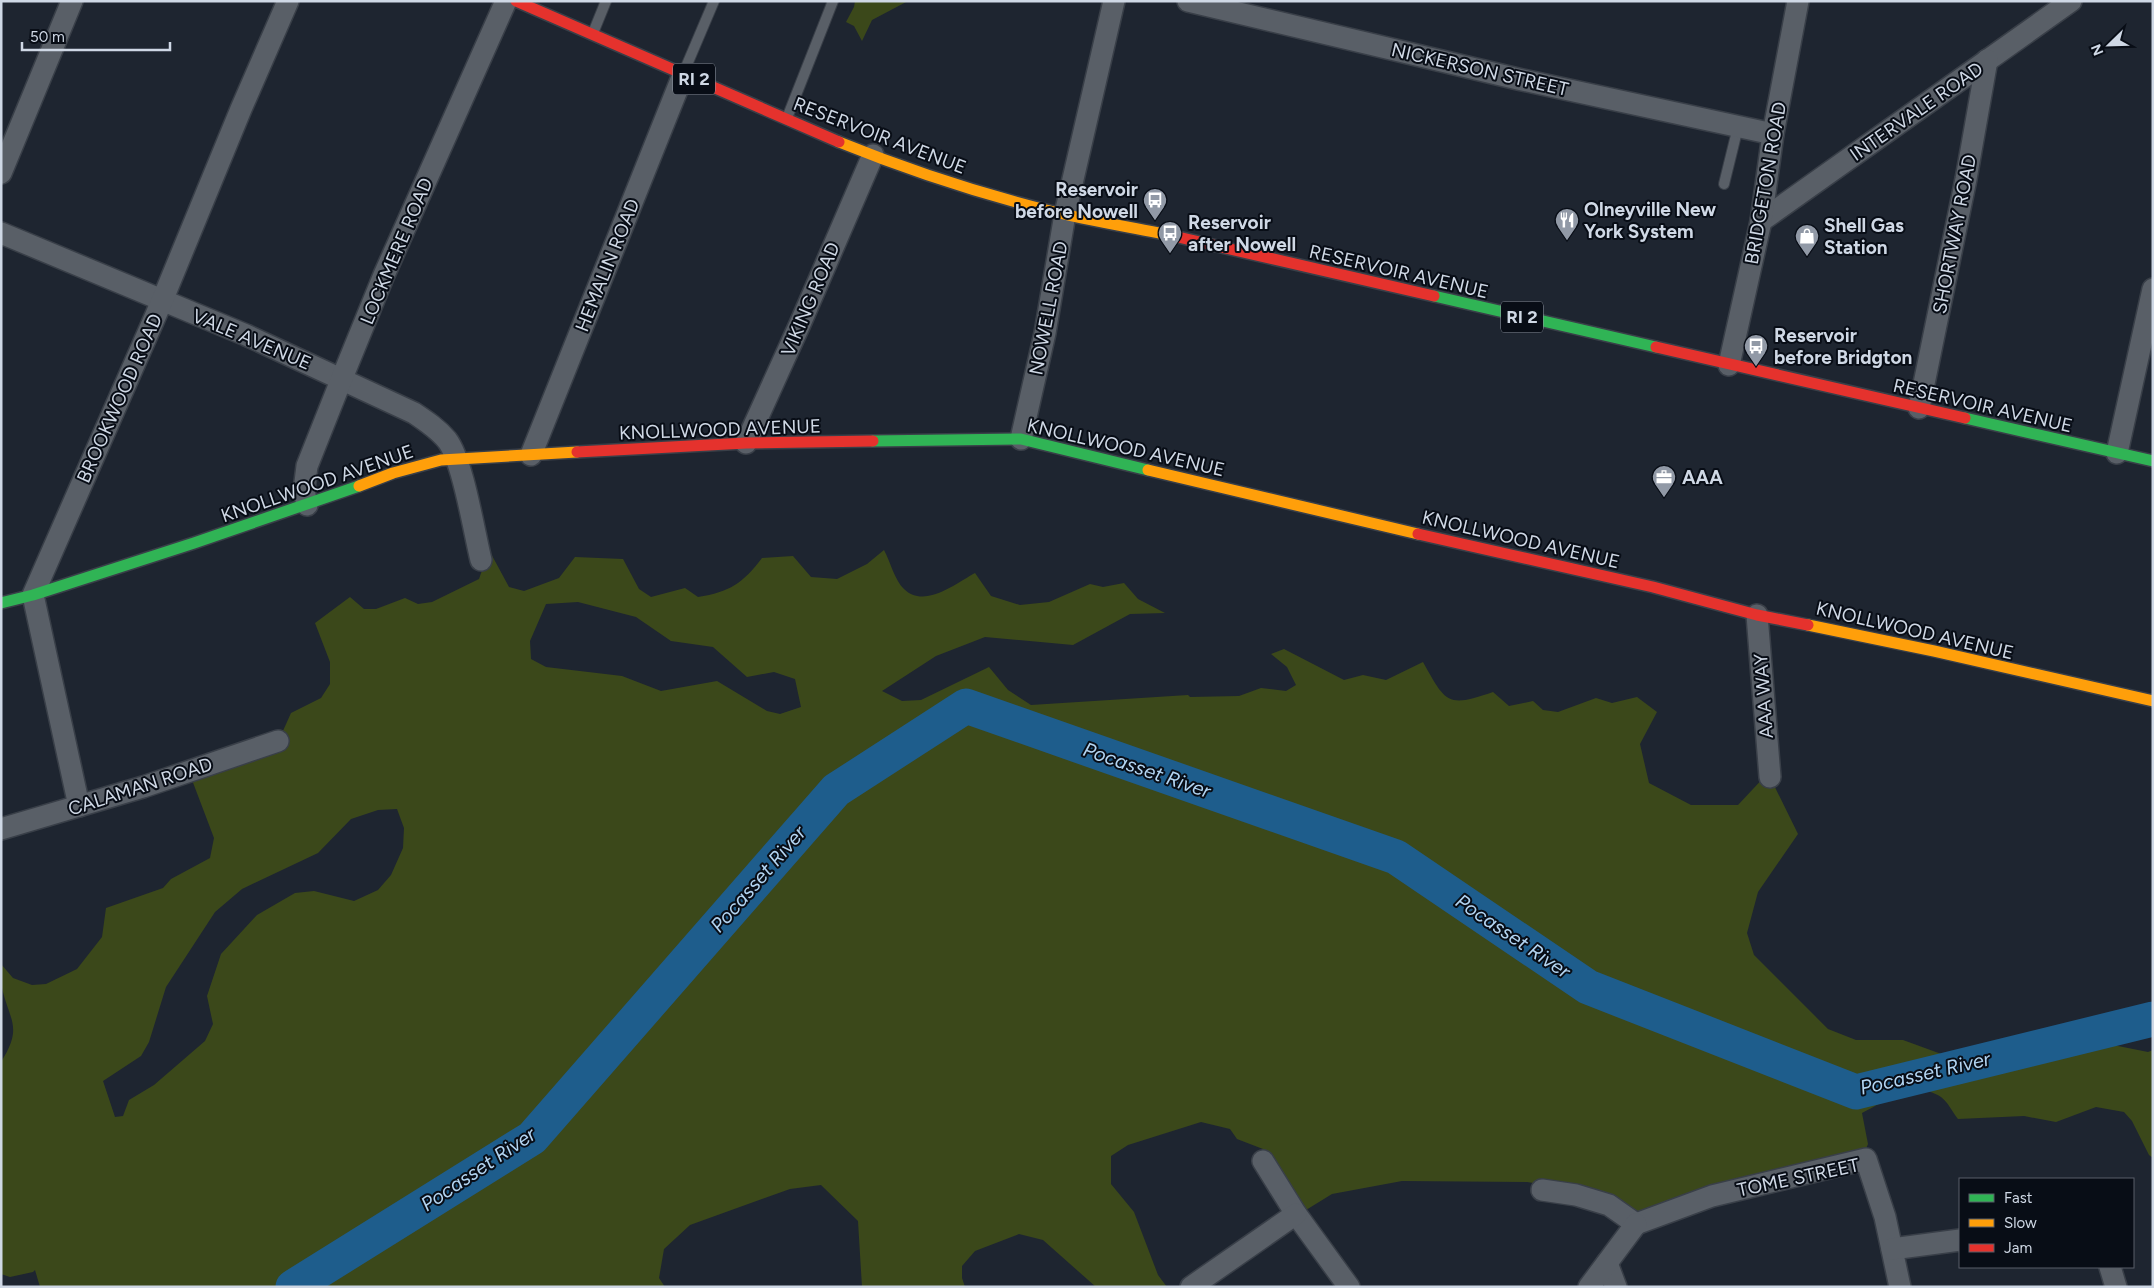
<svg xmlns="http://www.w3.org/2000/svg" width="2154" height="1288" font-family="Figtree,sans-serif">
	<style>
		.green { fill: #3b481a; fill-rule: evenodd }
		.lines { fill: none; stroke-linecap: round; stroke-linejoin: round }
		.river { stroke: #1e5d8c; stroke-width: 35 }
		.lane-casing { stroke: #393f48; stroke-width: 12 }
		.street-casing { stroke: #393f48; stroke-width: 24 }
		.fast-casing { stroke: #393f48; stroke-width: 14 }
		.slow-casing { stroke: #393f48; stroke-width: 14 }
		.jam-casing { stroke: #393f48; stroke-width: 14 }
		.lane { stroke: #595f67; stroke-width: 10 }
		.street { stroke: #595f67; stroke-width: 21 }
		.fast { stroke: #30b455; stroke-width: 11 }
		.slow { stroke: #ff9f0a; stroke-width: 11 }
		.jam { stroke: #e5322d; stroke-width: 11 }
		.labels { text-anchor: middle; stroke-width: 4; stroke-linejoin: round; paint-order: stroke }
		.shield { fill: #080d16; stroke: #939ba7; stroke-width: 1 }
		.shield-label { font-size: 18px; font-weight: bold; fill: #cfd8e5 }
		.street-label { font-size: 19px; fill: #cfd8e5; stroke: #080d16 }
		.poi-label { font-size: 19px; font-weight: bold; fill: #cfd8e5; stroke: #080d16; text-anchor: start }
		.water-label { font-size: 20px; font-style: italic; fill: #b3d5f2; stroke: #080d16 }
	</style>
	<rect width="100%" height="100%" fill="#1e2530"/>
	<g class="green">
		<polygon points="855,1 908,1 872,20 862,41 854,26 846,22 854,7"/>
		<path d="M489,550L509,587L524,591L559,578L575,557L623,559L639,589L651,597L685,588L698,597C730,592 743,583 762,558L793,556L811,577L837,579L867,564L884,550C890,561 895,581 904,589C924,609 955,584 975,573L991,596L1020,605L1049,602L1090,584L1103,587L1124,583L1138,599L1165,613L1130,614L1073,645L985,637L936,656L882,691L902,701L921,700L989,667L1008,690L1031,705L1188,695L1190,697L1239,696L1261,688L1286,691L1296,685L1287,667L1271,654L1284,649L1344,680L1363,675L1386,680L1423,662C1446,703 1447,708 1493,692L1509,706L1533,701L1543,710L1558,712L1596,698L1612,703L1637,697L1657,712L1640,744L1649,783L1691,805H1738L1768,773L1798,834L1758,892L1747,933L1754,955L1828,1029L1856,1040H1903L1955,1059L2004,1042L2041,1047L2064,1041L2098,1042L2148,1052L2153,1050V1158L2149,1155L2132,1121L2124,1112L2096,1107L2056,1122L2024,1116L1958,1119C1953,1113 1948,1102 1941,1097C1914,1079 1886,1101 1862,1113L1868,1144L1861,1160L1642,1216L1580,1190L1527,1182L1402,1181L1332,1194L1306,1210L1299,1204L1263,1149L1237,1139L1230,1129L1201,1122L1128,1145L1111,1156V1184L1134,1212L1158,1275L1167,1287H1096L1043,1240L1019,1234L975,1251L962,1266V1278L965,1287H862L858,1221L821,1185L790,1189L690,1225L664,1249L659,1278L665,1287H40L35,1270L33,1272L10,1277L1,1274V1062C23,1027 10,1022 2,988C0,981 1,972 1,964L13,978L32,985L46,984L77,969L102,937L106,908L163,888L171,879L210,858L214,838L189,772L278,742L291,713L321,698L330,684V662L315,623L350,597L364,609H376L405,598L418,604L432,602L479,579ZM578,602L636,617L671,641L713,647L747,677L774,672L795,679L801,707L780,714L767,711L717,681L661,691L622,676L546,667L531,659L530,641L546,604ZM397,809L404,828L403,848L391,875L378,890L354,901L314,891L295,893L257,915L221,954L207,996L213,1024L205,1041L154,1085L129,1100L123,1116L115,1117L103,1081L141,1056L149,1042L166,987L215,912L242,889L318,853L351,819L378,810Z"/>
	</g>
	<g class="lines">
		<polyline class="river" points="293,1287 532,1138 836,790 966,706 1396,857 1588,987 1856,1092 2153,1019"/>
		<g class="lane-casing">
			<g id="lane">
				<polyline points="593,33 606,1"/>
				<polyline points="683,74 714,1"/>
				<polyline points="787,118 833,1"/>
				<polyline points="1724,184 1738,127"/>
			</g>
		</g>
		<g class="street-casing">
			<g id="street">
				<polyline points="1188,1 1518,79 1773,134"/>
				<polyline points="1,173 72,1"/>
				<polyline points="1761,221 2071,1"/>
				<path d="M1,233L246,335L414,413C426,421 438,429 447,440C463,461 474,532 481,560"/>
				<polyline points="1729,365 1761,221 1773,134 1798,1"/>
				<polyline points="1919,408 1966,179 1987,60"/>
				<polyline points="1021,439 1045,333 1065,214 1114,1"/>
				<polyline points="746,443 800,324 873,155"/>
				<polyline points="2117,453 2153,289"/>
				<polyline points="531,455 683,75"/>
				<polyline points="307,505 304,490 307,466 342,378 384,275 506,1"/>
				<polyline points="1757,615 1770,777"/>
				<polyline points="79,806 33,595 162,301 241,109 288,1"/>
				<polyline points="1,829 143,787 278,741"/>
				<polyline points="1263,1161 1296,1214 1349,1287"/>
				<polyline points="1542,1190 1576,1195 1609,1205 1636,1224"/>
				<polyline points="1636,1224 1712,1196 1866,1159 1885,1217 1900,1287"/>
				<polyline points="1892,1249 1960,1240"/>
				<polyline points="1607,1263 1616,1287"/>
				<polyline points="2110,1267 2116,1287"/>
				<polyline points="1191,1287 1296,1214"/>
				<polyline points="1589,1287 1636,1224"/>
			</g>
		</g>
		<g class="fast-casing">
			<g id="fast">
				<polyline points="1434,296 1656,347"/>
				<polyline points="1965,418 2153,461"/>
				<polyline points="873,441 1021,439 1148,470"/>
				<polyline points="1,603 33,595 194,543 359,486"/>
			</g>
		</g>
		<g class="slow-casing">
			<g id="slow">
				<path d="M839,142C908,170 978,193 1050,211C1092,221 1135,228 1178,237"/>
				<polyline points="1148,470 1418,534"/>
				<polyline points="359,486 393,473 441,460 577,452"/>
				<polyline points="1808,625 1934,651 2153,701"/>
			</g>
		</g>
		<g class="jam-casing">
			<g id="jam">
				<polyline points="516,1 839,142"/>
				<polyline points="1178,237 1434,296"/>
				<polyline points="1656,347 1965,418"/>
				<polyline points="577,452 746,443 873,441"/>
				<polyline points="1418,534 1653,587 1757,615 1808,625"/>
			</g>
		</g>
		<use href="#lane" class="lane"/>
		<use href="#street" class="street"/>
		<use href="#fast" class="fast"/>
		<use href="#slow" class="slow"/>
		<use href="#jam" class="jam"/>
	</g>
	<defs>
		<g id="bus-pin" transform="scale(1.25)"><path d="M0 17L-7.5 6A9.5 9.5 0 1 1 7.5 6Z" fill="#9199a6" stroke="#080d16"/><path d="M-5-6H5V4H4V6H2V4H-2V6H-4V4H-5ZM-3.5-4V0h7V-4ZM-3.5 1.2v1.5H-2V1.2ZM2 1.2v1.5H3.5V1.2Z" fill="#fff"/></g>
		<g id="restaurant-pin" transform="scale(1.25)"><path d="M0 17L-7.5 6A9.5 9.5 0 1 1 7.5 6Z" fill="#9199a6" stroke="#080d16"/><path d="M-5-6h1v4h1v-4h1v4h1v-4h1v5L-1.5 .5V6h-2V.5L-5-1ZM5-6V6H3V1.5H1.5Q1.5-4 5-6Z" fill="#fff"/></g>
		<g id="shop-pin" transform="scale(1.25)"><path d="M0 17L-7.5 6A9.5 9.5 0 1 1 7.5 6Z" fill="#9199a6" stroke="#080d16"/><path d="M-5-2.5h2.3a2.7 3.5 0 0 1 5.4 0H5L5.5 6h-11ZM-1.5-2.5h3a1.5 2.3 0 0 0-3 0Z" fill="#fff"/></g>
		<g id="office-pin" transform="scale(1.25)"><path d="M0 17L-7.5 6A9.5 9.5 0 1 1 7.5 6Z" fill="#9199a6" stroke="#080d16"/><path d="M-6-3h4V-5.5h4V-3h4V5H-6ZM-1-4.5V-3h2v-1.5ZM-6 0V1H6V0Z" fill="#fff"/></g>
	</defs>
	<g fill-rule="evenodd">
		<use href="#bus-pin" x="1155" y="200"/>
		<use href="#restaurant-pin" x="1567" y="220"/>
		<use href="#bus-pin" x="1170" y="233"/>
		<use href="#shop-pin" x="1807" y="236"/>
		<use href="#bus-pin" x="1756" y="346"/>
		<use href="#office-pin" x="1664" y="477"/>
	</g>
	<g class="labels">
		<g class="shield">
			<rect x="673" y="63.5" width="42" height="31" rx="4"/>
			<rect x="1501" y="301.5" width="42" height="31" rx="4"/>
		</g>
		<g class="shield-label">
			<text x="694" y="85">RI 2</text>
			<text x="1522" y="323">RI 2</text>
		</g>
		<g class="street-label">
			<text transform="translate(1480 69) rotate(13)" y="7">NICKERSON STREET</text>
			<text transform="translate(1916 111) rotate(-35)" y="7">INTERVALE ROAD</text>
			<text transform="translate(880 135) rotate(21)" y="7">RESERVOIR AVENUE</text>
			<text transform="translate(1765 183) rotate(-80)" y="7">BRIDGETON ROAD</text>
			<text transform="translate(1954 234) rotate(-79)" y="7">SHORTWAY ROAD</text>
			<text transform="translate(396 251) rotate(-67)" y="7">LOCKMERE ROAD</text>
			<text transform="translate(607 265) rotate(-68)" y="7">HEMALIN ROAD</text>
			<text transform="translate(1399 271) rotate(13)" y="7">RESERVOIR AVENUE</text>
			<text transform="translate(810 299) rotate(-67)" y="7">VIKING ROAD</text>
			<text transform="translate(1048 308) rotate(-79)" y="7">NOWELL ROAD</text>
			<text transform="translate(252 339) rotate(23)" y="7">VALE AVENUE</text>
			<text transform="translate(119 398) rotate(-66)" y="7">BROOKWOOD ROAD</text>
			<text transform="translate(1983 405) rotate(13)" y="7">RESERVOIR AVENUE</text>
			<text transform="translate(720 429) rotate(-2)" y="7">KNOLLWOOD AVENUE</text>
			<text transform="translate(1126 447) rotate(13)" y="7">KNOLLWOOD AVENUE</text>
			<text transform="translate(317 483) rotate(-19)" y="7">KNOLLWOOD AVENUE</text>
			<text transform="translate(1521 539) rotate(13)" y="7">KNOLLWOOD AVENUE</text>
			<text transform="translate(1915 630) rotate(13)" y="7">KNOLLWOOD AVENUE</text>
			<text transform="translate(1763 696) rotate(-94)" y="7">AAA WAY</text>
			<text transform="translate(140 786) rotate(-18)" y="7">CALAMAN ROAD</text>
			<text transform="translate(1798 1177) rotate(-12)" y="7">TOME STREET</text>
		</g>
		<g class="poi-label">
			<text x="1138" y="196" text-anchor="end">Reservoir<tspan x="1138" dy="22">before Nowell</tspan></text>
			<text x="1584" y="216">Olneyville New<tspan x="1584" dy="22">York System</tspan></text>
			<text x="1188" y="229">Reservoir<tspan x="1188" dy="22">after Nowell</tspan></text>
			<text x="1824" y="232">Shell Gas<tspan x="1824" dy="22">Station</tspan></text>
			<text x="1774" y="342">Reservoir<tspan x="1774" dy="22">before Bridgton</tspan></text>
			<text x="1682" y="484">AAA</text>
		</g>
		<g class="water-label">
			<text transform="translate(1147 770) rotate(19)" y="7">Pocasset River</text>
			<text transform="translate(758 879) rotate(-49)" y="7">Pocasset River</text>
			<text transform="translate(1513 936) rotate(34)" y="7">Pocasset River</text>
			<text transform="translate(1925 1073) rotate(-13)" y="7">Pocasset River</text>
			<text transform="translate(478 1169) rotate(-34)" y="7">Pocasset River</text>
		</g>
	</g>
	<rect width="2154" height="1288" fill="none" stroke="#cfd8e5" stroke-width="5"/>
	<rect x="1959" y="1178" width="175" height="90" fill="#080d16" stroke="#585e69"/>
	<rect x="1969" y="1194" width="25" height="8" fill="#30b455" stroke="#585e69"/>
	<text x="2004" y="1203" font-size="15" fill="#cfd8e5">Fast</text>
	<rect x="1969" y="1219" width="25" height="8" fill="#ff9f0a" stroke="#585e69"/>
	<text x="2004" y="1228" font-size="15" fill="#cfd8e5">Slow</text>
	<rect x="1969" y="1244" width="25" height="8" fill="#e5322d" stroke="#585e69"/>
	<text x="2004" y="1253" font-size="15" fill="#cfd8e5">Jam</text>
	<g transform="translate(2109 45) rotate(247)" stroke="#080d16" stroke-width="4" paint-order="stroke">
	<path d="M0-4L9 19L0 12L-9 19Z" fill="#cfd8e5"/>
	<text y="-8" font-size="14" font-weight="bold" text-anchor="middle" fill="#cfd8e5">N</text>
	</g>
	<path d="M22 42v8h148v-8" fill="none" stroke="#cfd8e5" stroke-width="2.5"/>
	<text x="30" y="42" font-size="15" fill="#cfd8e5" stroke="#080d16" stroke-width="4" paint-order="stroke">50 m</text>
</svg>
